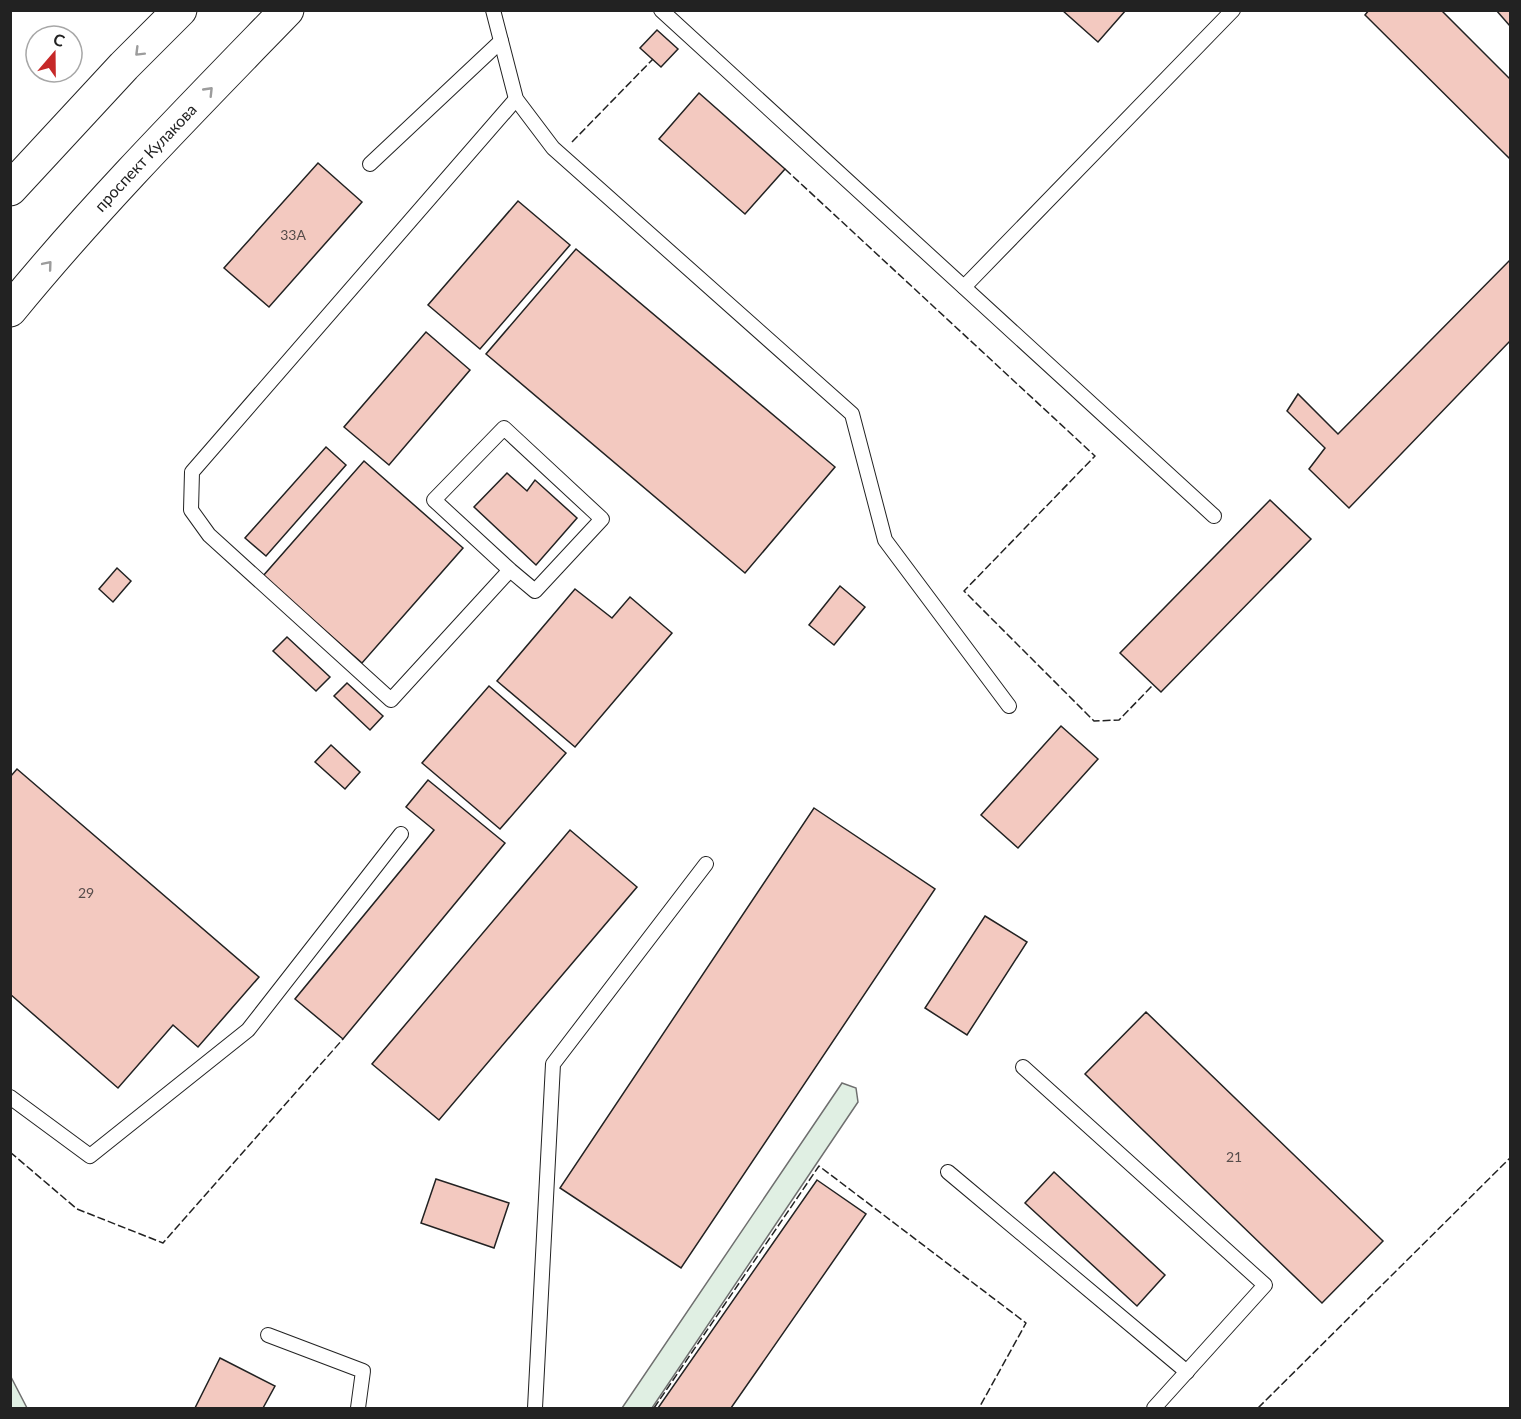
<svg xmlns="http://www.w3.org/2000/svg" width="1521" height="1419" font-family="Lato,sans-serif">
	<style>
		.green { fill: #e0efe3; stroke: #6f6f6f; stroke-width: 1.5 }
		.building { fill: #f3c9c0; stroke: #222; stroke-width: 1.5 }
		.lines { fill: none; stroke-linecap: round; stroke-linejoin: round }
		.lane-casing { stroke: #222; stroke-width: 16 }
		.primary-casing { stroke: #222; stroke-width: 35 }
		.lane { stroke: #fff; stroke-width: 14 }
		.primary { stroke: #fff; stroke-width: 33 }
		.fence { stroke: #222; stroke-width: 1.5; stroke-dasharray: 8 3; stroke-linecap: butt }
		.oneway { stroke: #9c9c9c }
		.labels { text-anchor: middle; stroke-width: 4.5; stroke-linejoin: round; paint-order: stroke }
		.number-label { font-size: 14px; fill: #564c4a }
		.street-label { font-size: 16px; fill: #222; stroke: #fff }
	</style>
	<rect width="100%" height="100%" fill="#fff"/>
	<g class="green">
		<polygon points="842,1083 856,1088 858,1102 652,1408 622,1408"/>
		<polygon points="11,1377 27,1408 11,1408"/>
	</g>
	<g class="building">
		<polygon points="1062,10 1126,10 1098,42"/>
		<polygon points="1369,10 1441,10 1510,79 1510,159 1365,15"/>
		<polygon points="1496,10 1510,10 1510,26"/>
		<polygon points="657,30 678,49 661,67 640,48"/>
		<polygon points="699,93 785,169 745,214 659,139"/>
		<polygon points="318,163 362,202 269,307 224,268"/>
		<polygon points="518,201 570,245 480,349 428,305"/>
		<polygon points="576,249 835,467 745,573 486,354"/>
		<polygon points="1510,260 1510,341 1349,508 1309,469 1325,448 1287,411 1298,394 1338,434"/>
		<polygon points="426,332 470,370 389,465 344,427"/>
		<polygon points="326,447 346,465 266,556 245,538"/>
		<polygon points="364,461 463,548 362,663 263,576"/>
		<polygon points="507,473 527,491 535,480 577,518 536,565 474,507"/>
		<polygon points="1270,500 1311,539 1161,692 1120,653"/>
		<polygon points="117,568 131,581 113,602 99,589"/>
		<polygon points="840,586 865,607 834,645 809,625"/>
		<polygon points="575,589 612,618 630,597 672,633 575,747 497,681"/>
		<polygon points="287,637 330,677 316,691 273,651"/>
		<polygon points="347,683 383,716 370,730 334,696"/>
		<polygon points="489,686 566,753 500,829 422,763"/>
		<polygon points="1061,726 1098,759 1018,848 981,815"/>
		<polygon points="331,745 360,772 345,789 315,762"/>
		<polygon points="17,769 259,977 198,1047 173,1025 118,1088 10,994 10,777"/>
		<polygon points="428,780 505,843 343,1039 295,999 434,830 406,807"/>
		<polygon points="814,808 935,889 681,1268 560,1188"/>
		<polygon points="570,830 637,887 439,1120 372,1064"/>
		<polygon points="985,916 1027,942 967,1035 925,1008"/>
		<polygon points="1146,1012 1383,1241 1322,1303 1085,1074"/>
		<polygon points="1054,1172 1165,1275 1137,1306 1025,1203"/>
		<polygon points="436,1179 509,1203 494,1248 421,1223"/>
		<polygon points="817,1180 866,1214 731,1408 658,1408"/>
		<polygon points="220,1358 275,1386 263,1408 195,1408"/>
	</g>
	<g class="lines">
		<g class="lane-casing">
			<g id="lane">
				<polyline points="493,10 516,99 553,148 852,414 885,540 1009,706"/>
				<polyline points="661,10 1214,516"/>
				<polyline points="370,164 501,41"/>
				<polyline points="964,287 1233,10"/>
				<polyline points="510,570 535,591 602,519 504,428 434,500 510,570 391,700 209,535 191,510 192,472 516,99"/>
				<polyline points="1023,1067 1265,1285 1154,1408"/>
				<polyline points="10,1097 90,1156 248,1030 401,834"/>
				<polyline points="948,1172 1187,1372"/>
				<polyline points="268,1335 363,1371 358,1408"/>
				<polyline points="535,1408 553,1064 706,864"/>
			</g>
		</g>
		<g class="primary-casing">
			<g id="primary">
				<polyline points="10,189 124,66 180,10"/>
				<path id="s1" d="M10,310C96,205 192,108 287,10"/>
			</g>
		</g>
		<use href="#lane" class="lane"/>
		<use href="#primary" class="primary"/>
		<g class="fence">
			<polyline points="572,142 653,59"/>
			<polyline points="785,169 1095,456 964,591 1094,721 1119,720 1153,685"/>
			<polyline points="10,1152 77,1209 163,1243 343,1039"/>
			<polyline points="654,1408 819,1166 1026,1323 979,1408"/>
			<polyline points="1258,1408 1510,1158"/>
		</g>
	</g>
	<defs><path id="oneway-chevron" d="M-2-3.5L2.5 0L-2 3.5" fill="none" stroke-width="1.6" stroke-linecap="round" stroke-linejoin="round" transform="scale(1.5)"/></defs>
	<g class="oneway">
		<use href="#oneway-chevron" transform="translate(139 52) rotate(135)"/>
		<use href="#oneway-chevron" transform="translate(209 91) rotate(-46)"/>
		<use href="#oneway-chevron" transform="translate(48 265) rotate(-50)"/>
	</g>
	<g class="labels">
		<g class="number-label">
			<text x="293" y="240">33А</text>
			<text x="86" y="898">29</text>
			<text x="1234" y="1162">21</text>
		</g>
		<g class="street-label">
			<text dy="6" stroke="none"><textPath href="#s1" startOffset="204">проспект Кулакова</textPath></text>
		</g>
	</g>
	<rect width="1521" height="1419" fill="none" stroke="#222222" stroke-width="24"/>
	<g transform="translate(54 54) rotate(20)"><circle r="28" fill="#ffffff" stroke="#a7a7a7" stroke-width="1.5"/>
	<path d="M0-4.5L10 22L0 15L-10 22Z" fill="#c62828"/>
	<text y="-9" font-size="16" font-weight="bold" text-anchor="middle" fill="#222222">С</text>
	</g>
</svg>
